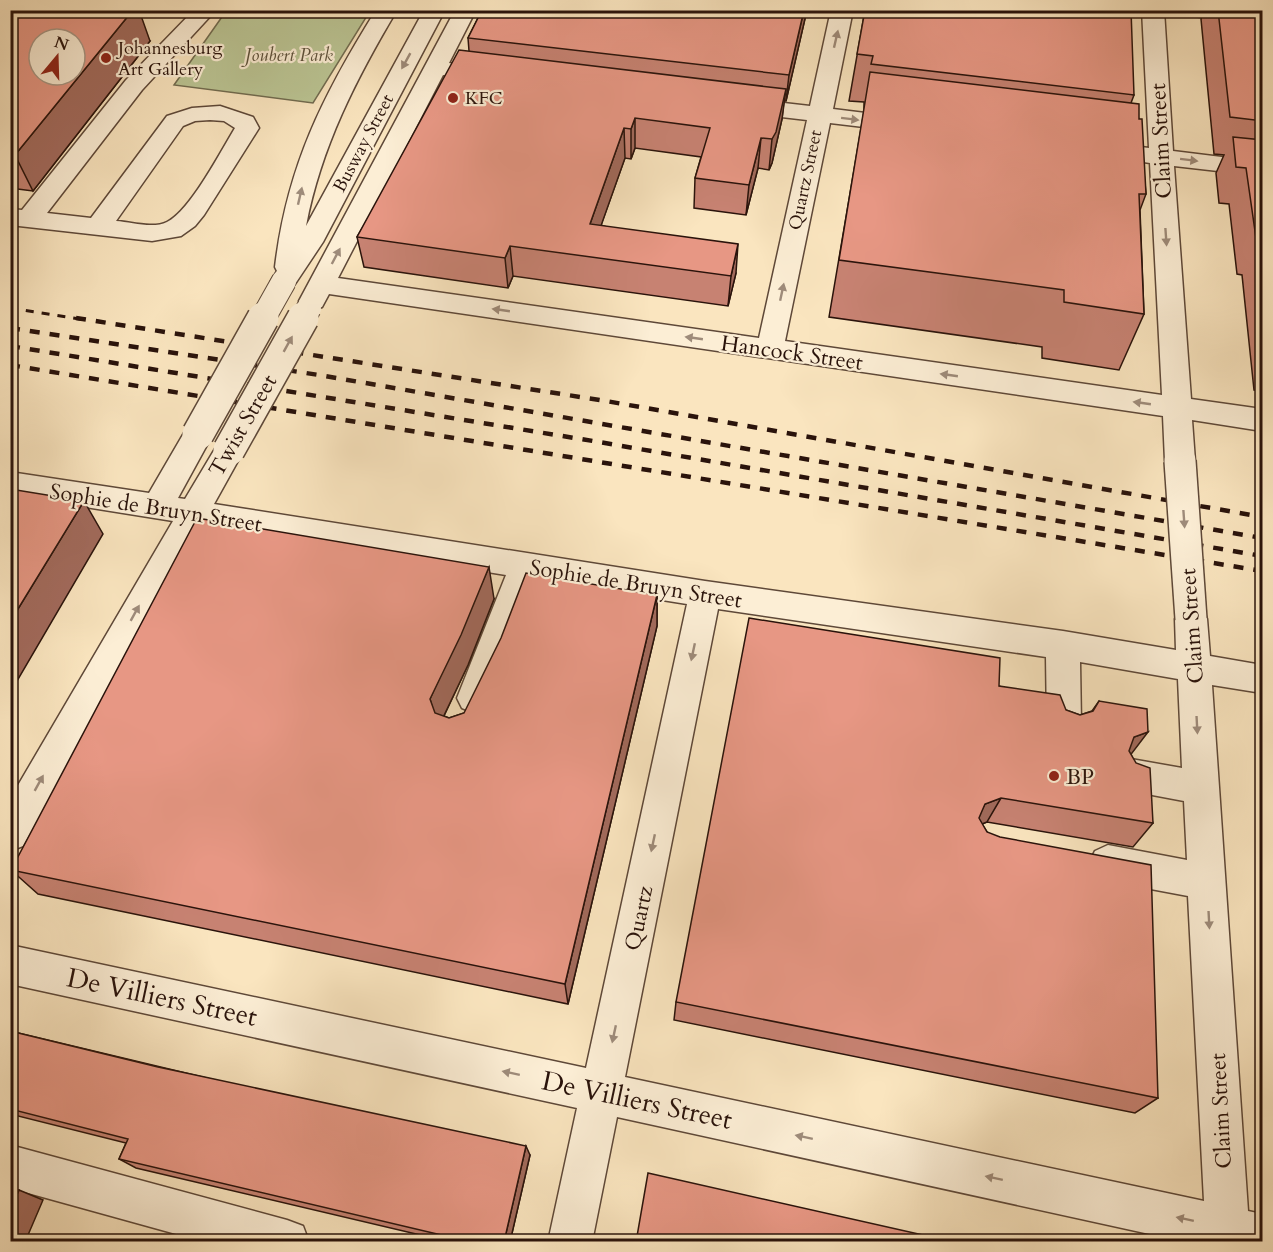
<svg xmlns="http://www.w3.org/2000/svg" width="1273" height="1252" font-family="Cardo,serif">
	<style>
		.green { fill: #bbc594; stroke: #726c50; stroke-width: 1.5 }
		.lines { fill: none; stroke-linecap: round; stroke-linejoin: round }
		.minor-casing { stroke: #5e4838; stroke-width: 3 }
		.minor { fill: #fceed5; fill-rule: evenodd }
		.rail-far1 { stroke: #2a130b; stroke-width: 3; stroke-dasharray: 8 8; stroke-linecap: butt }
		.rail { stroke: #2a130b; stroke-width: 4.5; stroke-dasharray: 10 10; stroke-linecap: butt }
		.minor-bridge-far1-casing { stroke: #5e4838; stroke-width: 26; stroke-linecap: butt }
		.minor-bridge-casing { stroke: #5e4838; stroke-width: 34; stroke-linecap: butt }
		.minor-bridge-far1 { stroke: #fceed5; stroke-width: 24 }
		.minor-bridge { stroke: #fceed5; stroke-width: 31 }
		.wall { fill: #c78272; stroke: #2a130b; stroke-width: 1.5 }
		.shaded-wall { fill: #a26a5c; stroke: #2a130b; stroke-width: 1.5 }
		.building { fill: #e79784; stroke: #2a130b; stroke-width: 1.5; fill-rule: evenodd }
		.oneway { fill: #9e8b7a }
		.poi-dot { fill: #8f2418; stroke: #fceed5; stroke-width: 2 }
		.labels { text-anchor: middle; stroke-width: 4.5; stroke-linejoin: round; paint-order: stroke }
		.far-poi-label { font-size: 18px; fill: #2a130b; stroke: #fceed5; text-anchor: start }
		.far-park-label { font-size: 18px; font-style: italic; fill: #5d513b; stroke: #fceed5 }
		.far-street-label { font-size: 18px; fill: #2a130b; stroke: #fceed5 }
		.street-label { font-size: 22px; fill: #2a130b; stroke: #fceed5 }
		.poi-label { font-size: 22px; fill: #2a130b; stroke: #fceed5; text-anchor: start }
		.near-street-label { font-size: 27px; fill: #2a130b; stroke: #fceed5 }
	</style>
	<rect width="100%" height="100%" fill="#fae5bf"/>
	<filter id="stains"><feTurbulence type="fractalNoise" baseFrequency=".00333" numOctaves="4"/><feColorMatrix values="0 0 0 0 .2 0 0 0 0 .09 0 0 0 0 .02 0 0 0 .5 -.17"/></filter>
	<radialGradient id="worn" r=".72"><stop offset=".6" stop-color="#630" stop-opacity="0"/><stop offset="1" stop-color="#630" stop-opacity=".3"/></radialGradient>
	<polygon class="green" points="198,11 370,11 313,103 174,85 224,14"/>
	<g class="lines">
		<g class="minor-casing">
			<g id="minor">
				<path d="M194,10H216L142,90L47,213L91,218L167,116L192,108L220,106L253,117L259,128L204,215L195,226L181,236L152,241L10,225V209L22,210L126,80ZM210,120L224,121L235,128C221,151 190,211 167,222C153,229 131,222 116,221L183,126L195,121Z"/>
				<path d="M376,10H397C356,79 321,147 306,226L424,10H445L323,242L293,287L284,290L275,287L271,281L277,271L275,267C287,166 323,95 376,10Z"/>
				<polygon points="455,10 476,10 449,63 500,70 503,75 500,80 492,82 443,75 338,278 759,338 807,120 740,112 732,110 728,105 732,100 740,98 810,106 831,10 853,10 833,109 906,118 914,120 918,125 914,130 906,132 830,123 785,341 1162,395 1150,163 1091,154 1088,149 1091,144 1100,142 1149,148 1142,10 1164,10 1173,151 1262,162 1262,176 1174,166 1191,399 1262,409 1262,431 1192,420 1195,461 1191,469 1180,472 1169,469 1165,461 1163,416 329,294 322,307 312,310 302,307 299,301"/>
				<polygon points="1183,10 1262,12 1262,24 1193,16 1185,15"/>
				<path d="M198,423L208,426L213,434L178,498L185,499L219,442L229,439L239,442L244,450L214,504L705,581L1063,631L1176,650L1175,619L1179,609L1191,605L1203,609L1207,619L1210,656L1262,665V693L1212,685L1248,1211L1262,1214V1242H1186L617,1117L592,1242H548L577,1108L10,984V945L586,1068L687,604L537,580L491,698L486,708L474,713L462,708L457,698L506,575L202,526L23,846L10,851V799L173,521L10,495V472L149,493L188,426ZM718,609L1046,657L1047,724L1052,735L1064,739L1076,735L1081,724L1080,662L1178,679L1182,768L1131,759L1118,764L1113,775L1118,786L1131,791L1184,801L1187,860L1108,845L1095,851L1089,863L1095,875L1108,881L1188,896L1204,1201L625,1077Z"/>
				<polygon points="10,1145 287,1220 303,1226 309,1242 205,1242 10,1188"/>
			</g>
		</g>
		<use href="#minor" class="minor"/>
		<polyline class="rail-far1" points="10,308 86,320"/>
		<g class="rail">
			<polyline points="76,318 606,401 1262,517"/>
			<polyline points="10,328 319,375 1262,538"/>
			<polyline points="10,346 593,441 1262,556"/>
			<polyline points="10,365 1262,571"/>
		</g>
		<g class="minor-bridge-far1-casing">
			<g id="minor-bridge-far1">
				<polyline points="262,320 284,281"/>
				<polyline points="302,320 309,308"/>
			</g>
		</g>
		<g class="minor-bridge-casing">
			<g id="minor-bridge">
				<polyline points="198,434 263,318"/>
				<polyline points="229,450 303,318"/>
				<polyline points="1180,461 1191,619"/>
			</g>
		</g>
		<use href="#minor-bridge-far1" class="minor-bridge-far1"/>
		<use href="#minor-bridge" class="minor-bridge"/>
	</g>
	<g class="wall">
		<polygon points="10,10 150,41 33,191 10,188"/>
		<polygon points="482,10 807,10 786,101 784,101 782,119 772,163 769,170 758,168 746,215 694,208 695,178 701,157 635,148 631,159 625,158 601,225 736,273 728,306 513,276 508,288 364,267 357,237 469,51 468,38"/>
		<polygon points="865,10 1134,95 1131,103 1139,119 1146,194 1140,210 1144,314 1119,370 1042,358 1042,347 829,317 864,111 864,102 849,101"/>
		<polygon points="1204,10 1263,10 1263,391 1254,390 1242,275 1237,274 1229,204 1219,203 1216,173 1224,155 1214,154 1201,19"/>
		<polygon points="657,595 657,626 568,1004 38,894 11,870 494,599 468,665 444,716 449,718 464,713"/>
		<polygon points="999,686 1080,715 1092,711 1099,701 1131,754 1153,823 1133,847 987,822 982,824 1158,1098 1135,1113 674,1020 676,1002"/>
		<polygon points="10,1031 530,1155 510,1242 450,1242 136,1168 119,1159 126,1143 10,1114"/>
	</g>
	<g class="shaded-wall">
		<polygon points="133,10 139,10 150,41 33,191 15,155"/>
		<polygon points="804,10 807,10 786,101 789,75"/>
		<polygon points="786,89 782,119 772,163 769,170 772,139"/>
		<polygon points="635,118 635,148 631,159 631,129"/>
		<polygon points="624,128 625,158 591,254 590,224"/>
		<polygon points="761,138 758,168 746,215 749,185"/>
		<polygon points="738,244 736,273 728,306 731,276"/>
		<polygon points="510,246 513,276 508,288 505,258"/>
		<polygon points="84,501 103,534 10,693 10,622"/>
		<polygon points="489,567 494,599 468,665 438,728 430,699"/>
		<polygon points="657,595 657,626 568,1004 565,984"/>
		<polygon points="1148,732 1129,757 1116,763 1134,737"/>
		<polygon points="1001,798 987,822 972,828 985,804"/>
		<polygon points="526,1146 530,1155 510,1242 504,1242"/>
		<polygon points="19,1190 43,1200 25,1242 10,1242 10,1210"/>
	</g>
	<g class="building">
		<path d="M10,10H133L15,155L10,154ZM39,39H75V75H39Z"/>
		<polygon points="482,10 804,10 789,75 468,38"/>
		<polygon points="865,10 1131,10 1134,95 871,64 873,56 857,54"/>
		<polygon points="1218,10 1263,10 1263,121 1230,117"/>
		<polygon points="459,50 786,89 776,132 772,139 761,138 749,185 695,178 710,128 635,118 631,129 624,128 590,224 738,244 731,276 510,246 505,258 357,237"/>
		<polygon points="870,72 1139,104 1139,119 1142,119 1146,194 1139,194 1144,314 1064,302 1064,290 839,260"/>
		<polygon points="1233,137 1263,140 1263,252 1261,239 1256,238 1246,168 1236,167"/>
		<polygon points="10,489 84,501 10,622"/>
		<polygon points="197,518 489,567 461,635 430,699 435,713 449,718 464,713 501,638 526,573 657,595 565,984 11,870"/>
		<polygon points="749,618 1000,658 999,686 1060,695 1066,710 1080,715 1093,711 1099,701 1147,709 1148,732 1134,737 1129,751 1136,763 1150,768 1153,823 1001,798 985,804 979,818 987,832 1000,837 1151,865 1158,1098 676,1002"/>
		<polygon points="10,1031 158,1067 526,1146 504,1242 471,1242 119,1159 128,1139 10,1109"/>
		<polygon points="648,1173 954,1242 636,1242"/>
		<polygon points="10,1188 19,1190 10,1210"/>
	</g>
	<defs><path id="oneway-solid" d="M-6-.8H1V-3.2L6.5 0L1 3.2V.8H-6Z" transform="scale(1.5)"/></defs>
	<g class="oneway">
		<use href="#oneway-solid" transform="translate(836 39) rotate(-77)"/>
		<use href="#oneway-solid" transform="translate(406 61) rotate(119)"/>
		<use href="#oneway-solid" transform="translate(850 119) rotate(7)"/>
		<use href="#oneway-solid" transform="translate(1189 160) rotate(7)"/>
		<use href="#oneway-solid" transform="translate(300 196) rotate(-77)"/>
		<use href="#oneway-solid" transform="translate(1166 237) rotate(86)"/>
		<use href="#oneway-solid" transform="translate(336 256) rotate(-62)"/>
		<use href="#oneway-solid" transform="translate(782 292) rotate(-78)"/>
		<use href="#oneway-solid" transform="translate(501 310) rotate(-172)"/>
		<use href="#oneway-solid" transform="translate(694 338) rotate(-172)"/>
		<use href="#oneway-solid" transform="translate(288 344) rotate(-61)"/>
		<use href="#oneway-solid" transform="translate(949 375) rotate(-172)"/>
		<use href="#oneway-solid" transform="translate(1142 403) rotate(-172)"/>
		<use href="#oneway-solid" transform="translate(1184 519) rotate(86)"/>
		<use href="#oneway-solid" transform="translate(135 613) rotate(-61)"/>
		<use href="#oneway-solid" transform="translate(693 652) rotate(102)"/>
		<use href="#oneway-solid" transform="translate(1197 725) rotate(87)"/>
		<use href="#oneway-solid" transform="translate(39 783) rotate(-61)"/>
		<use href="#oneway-solid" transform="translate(653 843) rotate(102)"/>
		<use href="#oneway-solid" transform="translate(1209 920) rotate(87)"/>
		<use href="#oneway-solid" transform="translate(614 1034) rotate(102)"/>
		<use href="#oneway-solid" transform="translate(511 1073) rotate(-168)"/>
		<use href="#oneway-solid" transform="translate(804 1137) rotate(-168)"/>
		<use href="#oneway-solid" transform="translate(994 1178) rotate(-168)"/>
		<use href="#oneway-solid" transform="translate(1185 1219) rotate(-168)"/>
	</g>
	<g class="poi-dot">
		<circle cx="106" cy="58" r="6"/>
		<circle cx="453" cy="98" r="6"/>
		<circle cx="1054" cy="776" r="6"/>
	</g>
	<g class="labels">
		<g class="far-poi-label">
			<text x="118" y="54">Johannesburg<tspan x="118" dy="21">Art Gallery</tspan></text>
			<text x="465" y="104">KFC</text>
		</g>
		<g class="far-park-label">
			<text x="289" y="61">Joubert Park</text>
		</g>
		<g class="far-street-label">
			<text transform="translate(363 143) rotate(-62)" y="6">Busway Street</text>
			<text transform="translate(805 180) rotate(-78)" y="6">Quartz Street</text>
		</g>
		<g class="street-label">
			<text transform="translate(1160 141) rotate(-93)" y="8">Claim Street</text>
			<text transform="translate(792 352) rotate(8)" y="8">Hancock Street</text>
			<text transform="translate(242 425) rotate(-60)" y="8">Twist Street</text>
			<text transform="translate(156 507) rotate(9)" y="8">Sophie de Bruyn Street</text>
			<text transform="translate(636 583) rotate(9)" y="8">Sophie de Bruyn Street</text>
			<text transform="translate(1191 626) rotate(-94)" y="8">Claim Street</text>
			<text transform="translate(638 918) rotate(-78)" y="8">Quartz</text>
			<text transform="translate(1220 1111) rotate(-93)" y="8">Claim Street</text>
		</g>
		<g class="poi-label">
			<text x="1066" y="784">BP</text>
		</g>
		<g class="near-street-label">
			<text transform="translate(162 997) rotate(12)" y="9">De Villiers Street</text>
			<text transform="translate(637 1100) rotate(12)" y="9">De Villiers Street</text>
		</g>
	</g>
	<rect width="1273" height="1252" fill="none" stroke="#fae5bf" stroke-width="36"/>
	<rect x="12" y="12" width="1249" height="1228" fill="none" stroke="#2a130b" stroke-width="3"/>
	<rect x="18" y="18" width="1237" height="1216" fill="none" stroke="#2a130b" stroke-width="1.5"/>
	<g transform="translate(57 57) rotate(19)"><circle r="28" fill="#fceed5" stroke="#a89684" stroke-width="1.5"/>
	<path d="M0-4.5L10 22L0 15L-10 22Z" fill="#8f2418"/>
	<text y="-9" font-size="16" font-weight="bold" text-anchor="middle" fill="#2a130b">N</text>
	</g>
	<rect width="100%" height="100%" filter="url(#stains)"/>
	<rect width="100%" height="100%" fill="url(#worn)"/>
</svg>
